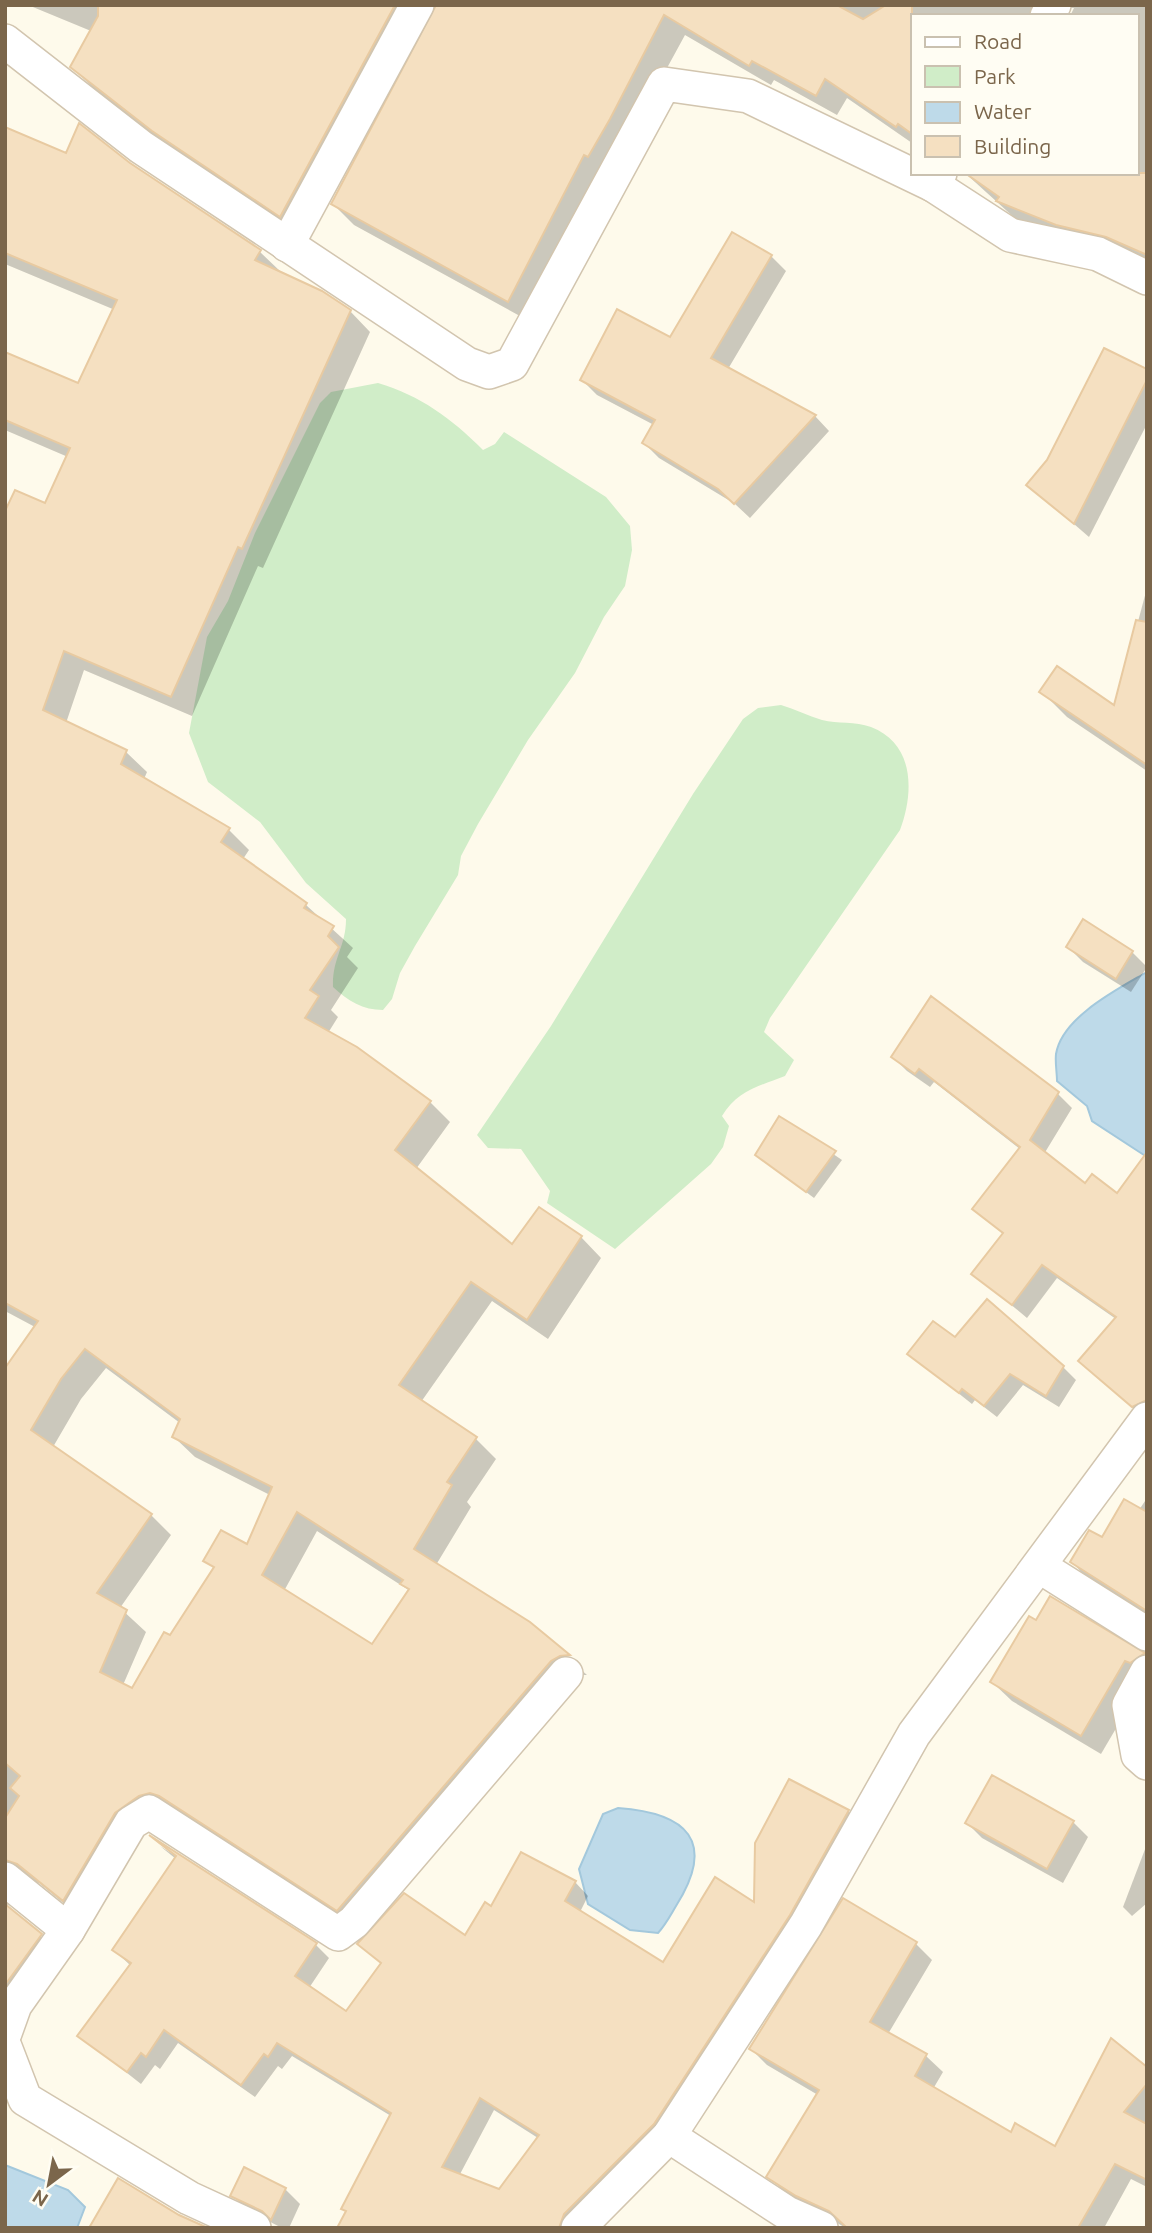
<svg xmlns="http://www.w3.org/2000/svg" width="1152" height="2233" font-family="Ubuntu,sans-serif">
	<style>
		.green { fill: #d0edc8 }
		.water { fill: #bedae9; stroke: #a3c8dc; stroke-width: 2 }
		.shadow { fill: #0003; fill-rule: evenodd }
		.building { fill: #f5e0c1; stroke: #e8caa1; stroke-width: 2; fill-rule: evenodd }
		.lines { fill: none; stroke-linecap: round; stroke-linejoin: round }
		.minor-casing { stroke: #d2c5af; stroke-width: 36 }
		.minor { stroke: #fff; stroke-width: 33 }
	</style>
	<rect width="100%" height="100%" fill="#fefaeb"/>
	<g class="green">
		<path d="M378,383C421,396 451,418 483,450L495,444L504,432L606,497L630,526L632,550L625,586L604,617L575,673L528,740L478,824L461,856L458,875L415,946L400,973L392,999L383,1010C363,1010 348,1001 333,987C332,958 346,947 346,919L306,883L260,822L208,782L189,733L207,637L228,601L255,533L320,403L331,392Z"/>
		<path d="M781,705C795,709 808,716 822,720C838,724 855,721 871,727C915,744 914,793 900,830L770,1018L764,1032L794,1060L785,1076C759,1086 737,1091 722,1116L729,1126L723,1147L711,1164L615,1249L547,1203L550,1191L521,1149L488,1148L477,1135L551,1026L693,794L743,719L758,708Z"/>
	</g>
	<g class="water">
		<path d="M1147,972V1157L1092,1121L1087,1106L1057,1081C1057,1073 1055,1063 1056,1054C1062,1017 1118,989 1147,972Z"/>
		<path d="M618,1808C687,1813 717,1841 676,1906C670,1916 666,1924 658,1933L630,1930L588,1904L579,1869L603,1814Z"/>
		<polygon points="5,2165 68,2190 85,2207 77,2228 5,2228"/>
	</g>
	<g class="shadow">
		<polygon points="28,5 1147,5 1147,266 1019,222 965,173 1136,173 1136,16 1070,16 1074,8 1067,8 1058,16 912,16 912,143 847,98 837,115 774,80 771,85 685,35 529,321 354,225 333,204 438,6 421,16 302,236 175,152 93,88 72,67 91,31"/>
		<path d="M5,147L129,164L260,252L281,272L350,311L370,332L263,568L258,566L192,716L84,670L66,723L126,752L147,772L144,779L229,830L249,850L243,859L306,905L353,948L347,957L358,968L331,1010L338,1017L328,1033L430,1102L450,1122L416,1169L512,1247L581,1237L601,1258L548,1339L492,1301L421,1402L476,1439L496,1459L467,1502L471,1507L436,1565L530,1624L587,1675H581L358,1930L182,1816L135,1833L84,1920L39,1883L20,1880L5,1898L10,1910L61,1955L5,1997V1584L35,1327L5,1311V516L46,505L68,457L5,430V354L78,386L115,310L5,264ZM106,1368L180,1423L174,1437L195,1457L270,1495L247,1546L205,1560L215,1569L133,1690L123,1685L146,1632L120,1608L171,1535L151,1515L53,1447L81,1399ZM317,1531L410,1591L373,1646L284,1591Z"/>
		<polygon points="771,256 786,271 728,369 815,416 829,431 750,518 735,504 659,458 644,443 654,425 597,395 582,380 671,339"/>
		<polygon points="1147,371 1147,424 1089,537 1029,485"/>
		<polygon points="1147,588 1147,692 1125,670"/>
		<polygon points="1042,692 1147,729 1147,771 1067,717"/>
		<polygon points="1068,947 1132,952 1147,967 1131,992 1083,962"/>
		<polygon points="893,1057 1058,1094 1072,1108 1044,1154 1085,1185 1118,1195 1147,1190 1147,1420 1095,1375 1116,1319 1057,1278 1027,1318 974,1274 1004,1235 975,1209 1020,1149 934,1082 930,1087 907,1071"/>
		<polygon points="780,1118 842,1160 814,1198 757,1155"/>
		<polygon points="956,1340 1063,1367 1076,1380 1059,1407 1023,1385 997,1417 975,1400 972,1404 909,1354"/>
		<polygon points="1147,1498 1147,1615 1086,1577 1072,1562 1139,1510"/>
		<polygon points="1051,1598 1147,1657 1145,1679 1101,1754 1012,1701 992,1682"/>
		<path d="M848,1811L862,1825L667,2138L578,2228H357L347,2212L391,2116L292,2056L282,2069L278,2066L255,2097L178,2043L160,2069L155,2065L141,2084L80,2036L131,1966L114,1950L176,1859L160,1846L316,1945L329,1958L309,1988L346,2013L382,1964L359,1944L466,1938L492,1909L575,1882L588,1896L580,1912L663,1964L756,1905ZM494,2110L538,2138L499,2192L459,2176Z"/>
		<polygon points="1073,1822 1088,1837 1063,1883 982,1838 967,1823"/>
		<polygon points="1147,1844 1147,1903 1132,1916 1123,1907"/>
		<polygon points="915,1943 932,1960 888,2034 926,2056 943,2072 933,2089 1011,2134 1056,2148 1147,2069 1147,2187 1131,2179 1104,2228 846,2228 785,2193 769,2176 818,2095 767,2065 751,2049"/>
		<polygon points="245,2169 285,2189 300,2204 289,2228 282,2228 247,2210 232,2195"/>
	</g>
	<g class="building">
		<polygon points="98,5 395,5 280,217 152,131 70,67 98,16"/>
		<polygon points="436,5 837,5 863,19 886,5 912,5 912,134 898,124 896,127 825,79 816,96 752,61 749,66 664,15 610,119 588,157 584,155 508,302 331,204"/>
		<path d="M79,123L130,163L261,250L255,260L322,291L351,310L242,549L238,547L171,697L64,651L43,710L127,750L121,764L230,828L221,842L307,903L304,908L334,926L328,936L339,947L310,990L319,996L305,1018L357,1047L431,1101L395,1150L512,1244L539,1207L582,1236L527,1320L471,1282L399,1385L477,1437L447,1482L452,1485L414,1549L530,1622L570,1655L560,1656L551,1661L337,1911L159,1796L150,1793L139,1796L115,1813L63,1901L17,1864L5,1860V1818L19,1796L10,1788L20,1776L5,1763V1368L38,1321L5,1303V511L15,490L45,503L70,448L5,420V352L78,383L117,300L5,253V127L66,153ZM85,1349L180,1419L172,1437L272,1487L247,1544L221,1530L203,1561L214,1567L170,1635L164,1632L132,1688L100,1672L127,1610L97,1593L152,1514L31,1430L61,1379ZM297,1512L403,1580L400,1584L409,1589L372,1644L262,1575Z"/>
		<polygon points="965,173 1147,173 1147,255 1106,237 1056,225 996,201 999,197"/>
		<polygon points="732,232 772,255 711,358 816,415 734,504 718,489 642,443 655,420 580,380 617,309 670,337"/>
		<polygon points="1104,348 1147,369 1147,380 1074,524 1026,485 1047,460"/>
		<polygon points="1136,620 1147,622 1147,765 1039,692 1057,666 1114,705"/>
		<polygon points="1083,919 1133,951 1116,979 1066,947"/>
		<polygon points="931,996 1059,1092 1030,1140 1085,1183 1092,1174 1117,1193 1147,1152 1147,1400 1132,1407 1078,1361 1116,1317 1042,1265 1012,1305 971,1274 1003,1233 972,1209 1020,1147 919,1069 915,1074 891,1057"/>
		<polygon points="779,1116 836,1151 806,1192 755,1155"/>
		<polygon points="987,1299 1064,1366 1046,1396 1010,1374 984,1406 962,1389 959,1393 907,1354 933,1321 955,1337"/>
		<polygon points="1124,1499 1147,1512 1147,1611 1070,1562 1089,1530 1102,1537"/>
		<polygon points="1050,1596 1145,1653 1130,1663 1125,1661 1081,1736 990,1682 1029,1616 1036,1620"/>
		<polygon points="992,1775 1074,1821 1047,1869 965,1823"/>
		<path d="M789,1779L849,1810L790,1915L654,2124L564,2214L559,2228H337L346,2211L341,2209L391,2113L277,2043L268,2057L264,2054L241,2085L164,2030L146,2057L141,2053L127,2072L77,2036L131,1963L112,1950L176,1856L149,1835L317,1943L295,1976L346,2011L381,1963L357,1944L404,1893L465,1935L485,1902L491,1906L521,1852L576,1881L565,1901L663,1962L715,1877L754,1902L755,1843ZM480,2098L539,2135L499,2189L442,2167Z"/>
		<polygon points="843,1898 917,1942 870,2022 927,2054 915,2076 1011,2132 1015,2123 1055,2146 1111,2038 1147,2067 1147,2084 1124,2112 1147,2124 1147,2180 1115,2164 1078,2228 847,2228 829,2211 796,2196 766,2177 819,2090 749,2049"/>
		<polygon points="5,1904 42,1934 5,1985"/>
		<polygon points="244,2167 286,2188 271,2220 262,2211 230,2196"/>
		<polygon points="118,2178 179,2215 208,2228 89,2228"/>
	</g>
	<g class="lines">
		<g class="minor-casing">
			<g id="minor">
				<polyline points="1047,16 1054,5"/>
				<polyline points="5,41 141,147 467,364 489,372 512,364 664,84 748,96 933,185"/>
				<polyline points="940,173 933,185 1010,235 1098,254 1147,278"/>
				<polyline points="287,245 417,5"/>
				<polyline points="1039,1566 1147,1634"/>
				<polyline points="1147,1672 1129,1705 1138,1755 1147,1763"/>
				<polyline points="5,1879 68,1930 15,2005 5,2033"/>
				<polyline points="68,1930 131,1823 149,1812 338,1934 354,1922 566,1674"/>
				<polyline points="5,2047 25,2099 189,2198 254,2228"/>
				<polyline points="669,2136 787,2213 821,2228"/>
				<polyline points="578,2228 669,2136 806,1925 914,1734 1147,1419"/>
			</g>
		</g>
		<use href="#minor" class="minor"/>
	</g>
	<rect width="1152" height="2233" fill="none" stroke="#7b664b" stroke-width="14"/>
	<rect x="911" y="14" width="228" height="161" fill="#fffdf3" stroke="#cac1b0" stroke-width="2"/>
	<rect x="925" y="37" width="35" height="10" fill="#ffffff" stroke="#cac1b0" stroke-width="2"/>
	<text x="974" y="49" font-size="21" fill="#7b664b">Road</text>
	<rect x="925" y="66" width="35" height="21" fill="#d0edc8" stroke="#cac1b0" stroke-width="2"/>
	<text x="974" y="84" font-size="21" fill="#7b664b">Park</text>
	<rect x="925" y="102" width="35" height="21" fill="#bedae9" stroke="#cac1b0" stroke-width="2"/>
	<text x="974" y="119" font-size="21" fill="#7b664b">Water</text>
	<rect x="925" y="136" width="35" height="21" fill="#f5e0c1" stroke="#cac1b0" stroke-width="2"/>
	<text x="974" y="154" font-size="21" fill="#7b664b">Building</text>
	<g transform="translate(49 2184) rotate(212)" stroke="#fffdf3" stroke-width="5" paint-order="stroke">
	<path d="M0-5L12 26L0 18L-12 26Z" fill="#7b664b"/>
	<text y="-10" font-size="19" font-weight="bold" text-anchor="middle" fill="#7b664b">N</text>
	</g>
</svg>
